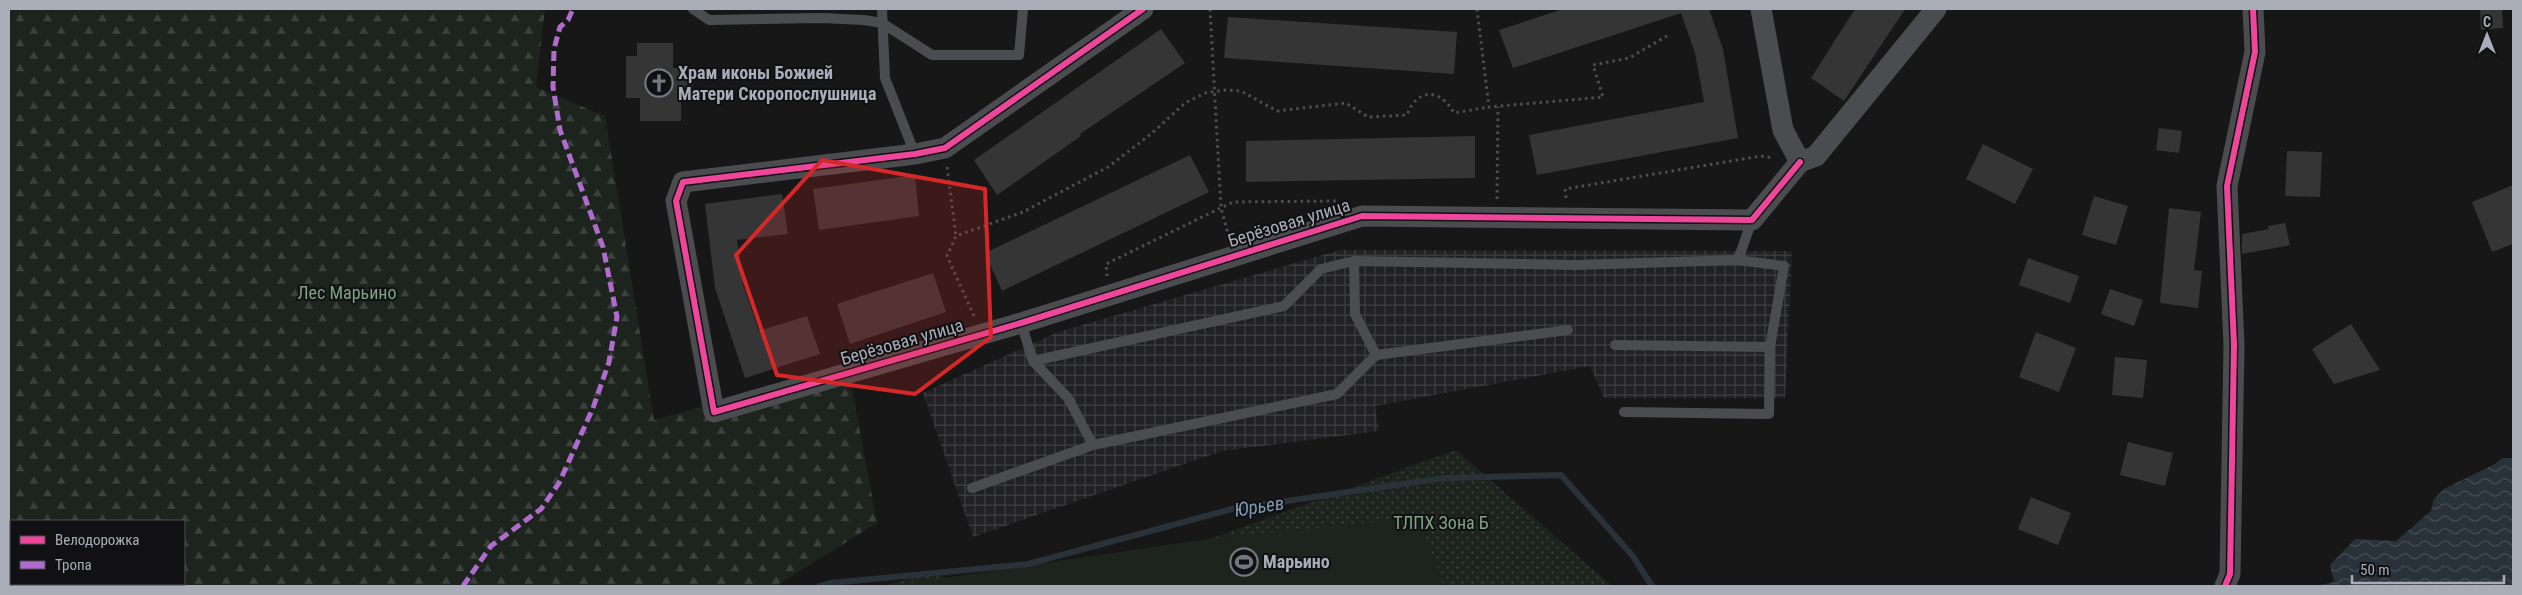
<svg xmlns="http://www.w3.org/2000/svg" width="2522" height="595" font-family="'Roboto Condensed',sans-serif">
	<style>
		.industrial { fill: url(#industrial-grid) }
		.forest { fill: url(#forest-firs); fill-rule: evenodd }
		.park { fill: url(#park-dots) }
		.pitch { fill: #1d241e }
		.water { fill: url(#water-waves) }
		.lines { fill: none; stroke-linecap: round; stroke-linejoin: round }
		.stream { stroke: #2a3239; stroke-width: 6 }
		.building { fill: #353536 }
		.path { stroke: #4d4e52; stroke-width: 3; stroke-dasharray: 2.5 4; stroke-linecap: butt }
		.service { stroke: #4b4c50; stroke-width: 10 }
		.minor { stroke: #4b4c50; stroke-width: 21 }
		.quiet { stroke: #b06ccc; stroke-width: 5; stroke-dasharray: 10 5; stroke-linecap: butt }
		.cycleway-casing { stroke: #111113; stroke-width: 9 }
		.cycleway { stroke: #ed469a; stroke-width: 6 }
		.marked { fill: #d62828; fill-opacity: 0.2; stroke: #d62828; stroke-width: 4; stroke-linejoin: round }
		.labels { text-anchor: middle; stroke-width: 4; stroke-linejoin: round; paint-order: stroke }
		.poi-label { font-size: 18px; font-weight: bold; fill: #a8adb8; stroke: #111113; text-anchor: start }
		.street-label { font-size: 18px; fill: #a8adb8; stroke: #111113 }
		.park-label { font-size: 18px; fill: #7fa381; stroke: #111113 }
		.water-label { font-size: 19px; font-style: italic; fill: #7f9bb3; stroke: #111113 }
	</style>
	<defs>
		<pattern id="industrial-grid" width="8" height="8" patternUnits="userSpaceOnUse" patternTransform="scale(1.25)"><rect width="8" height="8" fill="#212123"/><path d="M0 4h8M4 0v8" fill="none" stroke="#3e3f41"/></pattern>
		<pattern id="forest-firs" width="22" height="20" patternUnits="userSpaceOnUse" patternTransform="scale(1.25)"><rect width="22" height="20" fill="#1d241e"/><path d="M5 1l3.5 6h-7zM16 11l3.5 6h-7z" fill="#3b413d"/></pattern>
		<pattern id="park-dots" width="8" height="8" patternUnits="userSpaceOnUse" patternTransform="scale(1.25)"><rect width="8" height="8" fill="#1d241e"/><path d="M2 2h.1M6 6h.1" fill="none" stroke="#3b413d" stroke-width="1.8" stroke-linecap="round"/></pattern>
		<pattern id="water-waves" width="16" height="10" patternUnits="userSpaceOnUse" patternTransform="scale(1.25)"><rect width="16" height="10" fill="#2a3239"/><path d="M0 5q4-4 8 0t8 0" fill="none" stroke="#464d54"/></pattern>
	</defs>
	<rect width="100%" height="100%" fill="#171717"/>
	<polygon class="industrial" points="1340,250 1792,251 1785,398 1604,398 1590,366 1375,406 1379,431 1222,451 973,537 923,393 1058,332"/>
	<path class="forest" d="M9,9H545L536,87L605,116L654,420L848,367L877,523L776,586H9ZM11,521H184V584H11Z"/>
	<g class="park">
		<polygon points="1456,450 1612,586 1080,586"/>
		<polygon points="932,572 965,586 883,586"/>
	</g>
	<polygon class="pitch" points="1419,518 1444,586 890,586 1214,538"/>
	<polygon class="water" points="2502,458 2513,458 2513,586 2316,586 2334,582 2330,565 2355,539 2396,541 2431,511 2434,499 2444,489 2495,464"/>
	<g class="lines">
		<polyline class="stream" points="820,586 831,583 1028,564 1232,509 1444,478 1561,475 1632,555 1652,586"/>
	</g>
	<g class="building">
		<polygon points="1563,9 1709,9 1723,49 1738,138 1537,175 1529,135 1704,102 1695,53 1681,13 1513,68 1499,30"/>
		<polygon points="1855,9 1905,9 1844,101 1811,78"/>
		<polygon points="2480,9 2502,9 2503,28 2481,30"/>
		<polygon points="1228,17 1457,32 1454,74 1224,58"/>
		<polygon points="1161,29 1185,63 1080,134 1081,136 997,195 974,160"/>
		<polygon points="637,43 673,43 673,68 693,68 693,98 681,98 681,121 640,121 640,98 626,98 626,56 637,56"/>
		<polygon points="2159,128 2182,131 2179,153 2156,150"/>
		<polygon points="1475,136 1475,178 1246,182 1246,141"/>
		<polygon points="1983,144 2033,169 2015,204 1966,179"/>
		<polygon points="2287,151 2322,152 2320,197 2285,196"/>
		<polygon points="1190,155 1209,192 1002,291 985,253"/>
		<polygon points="915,175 919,216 819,230 813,189"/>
		<polygon points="2513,185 2513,244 2492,252 2472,202"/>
		<polygon points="782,194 788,234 737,240 743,284 759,331 807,316 820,354 745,378 715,288 705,204"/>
		<polygon points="2094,196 2128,206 2116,245 2082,235"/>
		<polygon points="2169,208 2201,212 2194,270 2202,271 2198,308 2160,303"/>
		<polygon points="2285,223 2290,245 2242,254 2242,234 2269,229 2268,226"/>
		<polygon points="2028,258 2079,276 2070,303 2019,285"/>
		<polygon points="933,273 946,312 850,344 837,304"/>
		<polygon points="2110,289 2143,300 2134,326 2101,314"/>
		<polygon points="2351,324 2380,370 2334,384 2312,349"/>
		<polygon points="2036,332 2076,348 2059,392 2019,377"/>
		<polygon points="2115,357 2147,360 2143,398 2112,395"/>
		<polygon points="2128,442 2173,453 2165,486 2120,475"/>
		<polygon points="2031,497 2071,513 2058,545 2018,529"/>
	</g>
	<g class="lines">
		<g class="path">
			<polyline points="1210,9 1221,208 1229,237"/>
			<polyline points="1477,9 1489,107 1603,97 1593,65 1629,58 1667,36"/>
			<polyline points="947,167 956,236"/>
			<polyline points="1566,198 1565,189 1761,156 1774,158"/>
			<polyline points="1497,199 1498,107"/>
			<polyline points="1107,276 1106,264 1233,202 1339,201"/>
			<path d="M974,316L947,256L956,236L1023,212L1108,167L1151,134L1185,103L1205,93L1225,90L1241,91L1277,111L1346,103L1368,117L1407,115C1417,88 1440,88 1454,113L1489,107"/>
		</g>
		<g class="service">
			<polyline points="693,9 709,20 821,18 864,20 882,23 932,55 1019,55 1023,9"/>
			<polyline points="882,9 885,78 915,154"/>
			<polyline points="1354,261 1355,314 1376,355"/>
			<polyline points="1021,323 1033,361 1068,398 1093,445"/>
			<polyline points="1615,345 1770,347"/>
			<polyline points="1033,361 1284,306 1321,269 1354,261 1575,265 1738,260 1752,220"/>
			<polyline points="1624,412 1769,414 1770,347 1784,266 1738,260"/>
			<polyline points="972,488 1093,445 1337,394 1376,355 1568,330"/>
		</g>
		<g class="minor">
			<polyline points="1143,9 945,148 915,154 683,182 676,201 714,412 1021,323 1362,216 1752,220 1800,162"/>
			<polyline points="1761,9 1783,130 1800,162"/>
			<polyline points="1800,162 1816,156 1936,9"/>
			<polyline points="2225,586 2230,574 2234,345 2227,186 2255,52 2253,9"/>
		</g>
		<polyline class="quiet" points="463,586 491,546 541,509 559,483 593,408 609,362 617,317 603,247 560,130 553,87 554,49 560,27 568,20 573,9"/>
		<g class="cycleway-casing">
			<g id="cycleway">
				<polyline points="1143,9 945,148 915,154 683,182 676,201 714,412 1021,323 1362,216 1752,220 1800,162"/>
				<polyline points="2225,586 2230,574 2234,345 2227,186 2255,52 2253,9"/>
			</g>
		</g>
		<use href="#cycleway" class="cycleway"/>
	</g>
	<path class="marked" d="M822,160L985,189L991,337L915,394L777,375L736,255Z"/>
	<defs>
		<g id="church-ring" transform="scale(1.4375)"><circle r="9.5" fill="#111113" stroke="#757880" stroke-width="1.5"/><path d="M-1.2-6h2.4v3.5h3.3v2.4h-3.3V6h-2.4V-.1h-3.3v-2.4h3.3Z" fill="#757880"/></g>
		<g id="stadium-ring" transform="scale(1.4375)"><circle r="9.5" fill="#111113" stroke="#757880" stroke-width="1.5"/><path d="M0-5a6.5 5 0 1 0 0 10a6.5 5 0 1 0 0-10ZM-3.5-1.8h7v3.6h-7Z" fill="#757880"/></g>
	</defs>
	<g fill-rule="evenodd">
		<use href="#church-ring" x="659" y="83"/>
		<use href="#stadium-ring" x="1244" y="562"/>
	</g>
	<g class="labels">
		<g class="poi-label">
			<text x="678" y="79">Храм иконы Божией<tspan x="678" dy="21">Матери Скоропослушница</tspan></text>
			<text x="1263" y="568">Марьино</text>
		</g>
		<g class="street-label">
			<text transform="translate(1289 223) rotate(-17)" y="6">Берёзовая улица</text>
			<text transform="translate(902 342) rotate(-16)" y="6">Берёзовая улица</text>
		</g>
		<g class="park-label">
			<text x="347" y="299">Лес Марьино</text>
			<text x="1441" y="529">ТЛПХ Зона Б</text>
		</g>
		<g class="water-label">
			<text transform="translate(1259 506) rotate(-9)" y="7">Юрьев</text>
		</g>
	</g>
	<rect width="2522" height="595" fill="none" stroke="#a8adb8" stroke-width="20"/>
	<rect x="10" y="520" width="175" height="65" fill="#111113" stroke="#4d4f55"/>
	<rect x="20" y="536" width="25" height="8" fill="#ed469a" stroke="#4d4f55"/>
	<text x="55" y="545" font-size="15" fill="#a8adb8">Велодорожка</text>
	<rect x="20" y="561" width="25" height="8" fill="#b06ccc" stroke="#4d4f55"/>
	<text x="55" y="570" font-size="15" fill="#a8adb8">Тропа</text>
	<g transform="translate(2487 35)" stroke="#111113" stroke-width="4" paint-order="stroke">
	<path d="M0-4L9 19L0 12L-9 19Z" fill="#a8adb8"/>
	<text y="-8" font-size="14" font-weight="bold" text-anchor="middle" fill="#a8adb8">С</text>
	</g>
	<path d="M2352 575v8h152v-8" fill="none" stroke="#a8adb8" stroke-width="2.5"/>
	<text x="2360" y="575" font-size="15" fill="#a8adb8" stroke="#111113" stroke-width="4" paint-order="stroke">50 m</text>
</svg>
